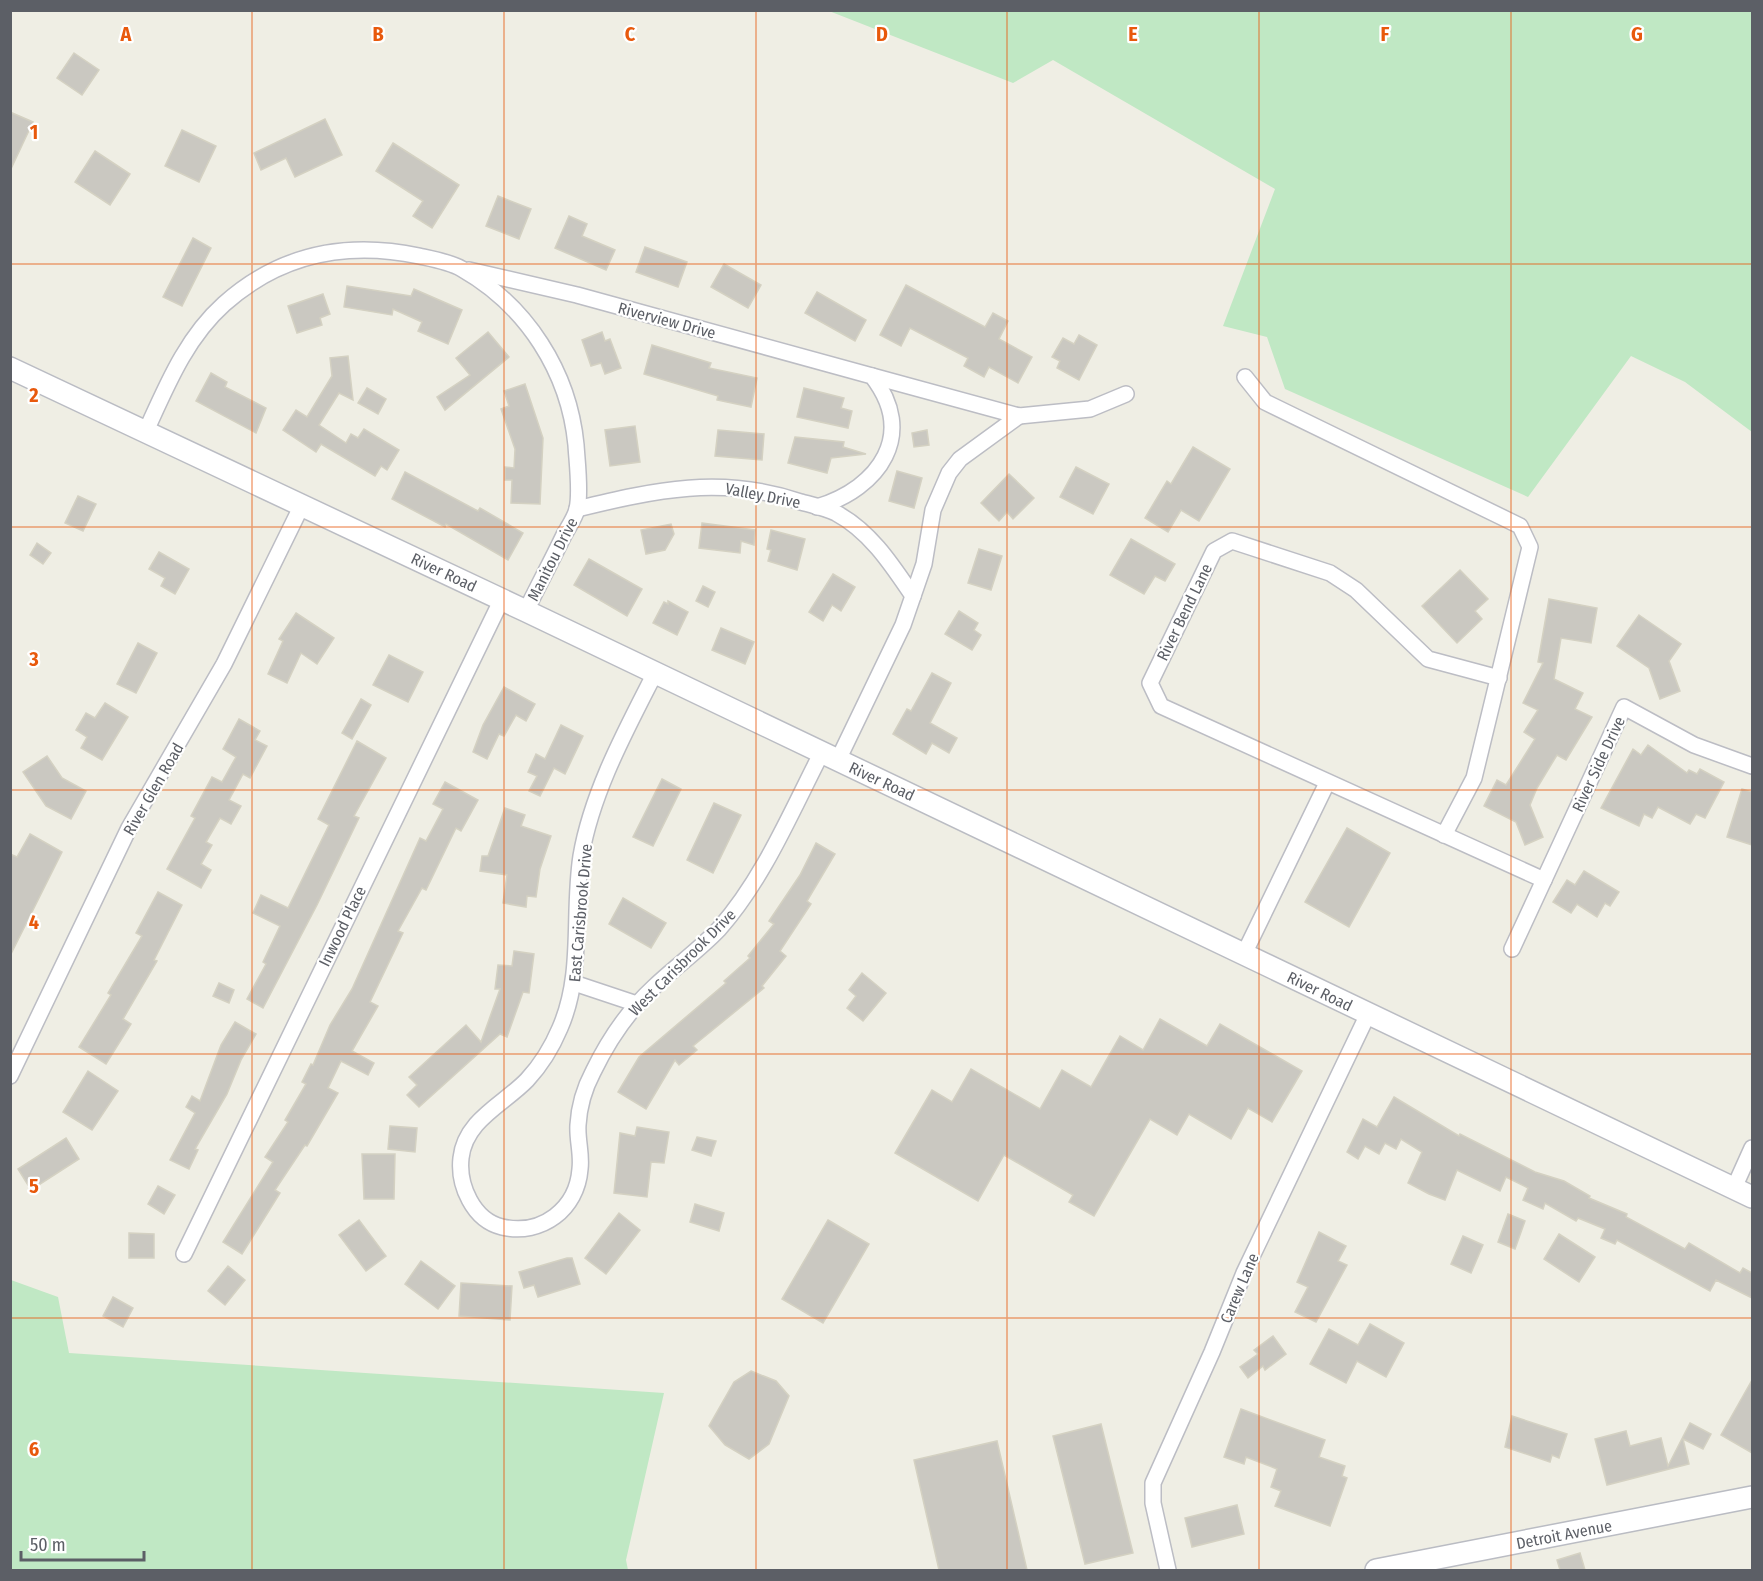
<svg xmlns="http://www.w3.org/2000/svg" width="1763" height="1581" font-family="'Fira Sans Condensed',sans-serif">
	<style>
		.green { fill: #c0e8c4 }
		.building { fill: #cac8c1; stroke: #d4d1c2; stroke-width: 1.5 }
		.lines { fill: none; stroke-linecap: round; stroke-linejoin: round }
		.street-casing { stroke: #bcbdc4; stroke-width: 18 }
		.secondary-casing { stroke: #babcc3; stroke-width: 24 }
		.street { stroke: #fff; stroke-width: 15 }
		.secondary { stroke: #fff; stroke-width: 21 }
		.grid { fill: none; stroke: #e8590c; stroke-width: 1.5; stroke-opacity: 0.55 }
		.labels { text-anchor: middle; stroke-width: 4.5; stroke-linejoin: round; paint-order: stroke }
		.street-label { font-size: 16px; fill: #5c5f66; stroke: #fff }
		.grid-label { font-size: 20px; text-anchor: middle; font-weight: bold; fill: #e8590c; stroke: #fff; stroke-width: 4.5; stroke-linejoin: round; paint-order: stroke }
	</style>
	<rect width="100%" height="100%" fill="#efeee4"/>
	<g class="green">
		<polygon points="829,11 1752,11 1752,432 1685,382 1631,356 1528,497 1285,389 1267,337 1223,326 1275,189 1053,60 1013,83"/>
		<polygon points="11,1280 58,1297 69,1353 664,1393 626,1560 628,1570 11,1570"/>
	</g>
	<g class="building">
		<polygon points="74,53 99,70 82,95 57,78"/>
		<polygon points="10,112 33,122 10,171"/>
		<polygon points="325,119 342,155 295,177 286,158 261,170 254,153"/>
		<polygon points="182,130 216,146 199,182 165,166"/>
		<polygon points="393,143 459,185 432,228 413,216 423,201 376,171"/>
		<polygon points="95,151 130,174 110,205 75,182"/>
		<polygon points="498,196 531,209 519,239 486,226"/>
		<polygon points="569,216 587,224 582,236 615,250 606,270 555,248"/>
		<polygon points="193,238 211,248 182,306 163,297"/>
		<polygon points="645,247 687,262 678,287 636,272"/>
		<polygon points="724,264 761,285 748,308 711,287"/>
		<polygon points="906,285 985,327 993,313 1008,321 999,339 1032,357 1018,383 989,367 984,377 964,366 968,358 910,328 901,346 880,335"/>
		<polygon points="347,286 411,296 414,289 462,310 448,344 418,331 422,322 393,309 392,315 344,307"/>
		<polygon points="817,292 866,320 855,341 805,313"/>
		<polygon points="323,294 330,314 320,318 322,325 297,333 288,306"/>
		<polygon points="488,332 509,357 445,410 437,397 470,375 456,358"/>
		<polygon points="602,332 605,341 610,339 621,368 605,374 601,363 591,366 582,340"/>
		<polygon points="1079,335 1097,345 1079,380 1057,368 1060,361 1052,357 1063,338 1074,344"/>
		<polygon points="652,345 711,363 709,368 757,378 751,407 717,400 718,396 644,374"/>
		<polygon points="348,356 353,400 339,393 319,425 346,443 351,434 358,438 364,429 399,450 387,470 381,466 375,476 321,444 316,452 283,430 296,410 307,417 332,376 330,358"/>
		<polygon points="211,373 227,382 225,387 266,408 256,433 196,401"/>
		<polygon points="525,384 543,438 540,504 511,503 512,480 505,480 505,467 514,468 515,449 501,409 509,406 504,391"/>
		<polygon points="367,388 386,399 378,414 358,403"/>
		<polygon points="804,388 844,398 841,408 852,411 848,428 797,417"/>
		<polygon points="635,426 640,462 610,466 605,430"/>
		<polygon points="718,430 764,434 762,460 715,456"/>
		<polygon points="927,430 929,445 914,447 912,433"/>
		<polygon points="795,437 844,442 843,447 866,454 831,458 827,473 788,463"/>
		<polygon points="1193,447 1230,469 1199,521 1181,510 1168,532 1145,518 1167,481 1171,484"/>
		<polygon points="1076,467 1109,484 1093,514 1060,497"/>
		<polygon points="897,471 922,478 914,508 889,501"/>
		<polygon points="405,472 478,511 480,508 523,533 508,560 446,524 445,527 392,499"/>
		<polygon points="1009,474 1034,498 1013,519 1007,512 999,521 981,503"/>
		<polygon points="78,496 96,504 83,531 65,523"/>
		<polygon points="702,523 755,530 754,545 741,541 740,553 699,548"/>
		<polygon points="671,524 674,534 665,550 646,554 641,530"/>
		<polygon points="771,530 805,539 797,570 768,561 771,550 767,549"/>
		<polygon points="1131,539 1175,564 1165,581 1155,576 1144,594 1110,575"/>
		<polygon points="37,543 51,553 43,564 30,555"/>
		<polygon points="979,549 1002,556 991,590 968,583"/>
		<polygon points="159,552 189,569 175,594 161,586 165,578 149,569"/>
		<polygon points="589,559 642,589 627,616 574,585"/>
		<polygon points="1460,570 1488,599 1475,611 1482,619 1457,643 1422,606"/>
		<polygon points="833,574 855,587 841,611 832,605 823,621 809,612"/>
		<polygon points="703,586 715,592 708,607 696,601"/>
		<polygon points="1549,599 1597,608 1591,643 1561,638 1554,679 1583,693 1575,709 1592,717 1566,760 1557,755 1537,788 1530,805 1543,837 1525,845 1516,822 1484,806 1497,780 1506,785 1535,739 1524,732 1538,710 1523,703 1543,663 1538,662"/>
		<polygon points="668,601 688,612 677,635 653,623 664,602 668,604"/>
		<polygon points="959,611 978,623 974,630 981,635 972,650 945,634"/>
		<polygon points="296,613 334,638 317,664 301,653 287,683 268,674 283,641 279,639"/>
		<polygon points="1639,615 1681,644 1669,661 1680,691 1660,699 1649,668 1617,646"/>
		<polygon points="721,628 754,642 745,664 712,650"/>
		<polygon points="138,643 157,653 136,693 117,684"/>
		<polygon points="389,655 423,672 408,702 373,685"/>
		<polygon points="932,673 951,683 930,723 957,738 949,753 932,743 926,754 893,734 907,709 911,711"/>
		<polygon points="504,687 535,704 526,721 516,715 504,736 499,734 487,759 473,752 483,725"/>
		<polygon points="361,699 371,705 352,739 342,733"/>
		<polygon points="105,703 128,717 102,760 81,748 87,737 76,730 86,713 95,718"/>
		<polygon points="239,719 260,731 255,740 267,746 250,778 243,774 229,800 241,806 231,824 220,818 206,842 212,845 201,864 211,870 201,888 167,869 195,818 191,816 212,777 222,782 236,757 223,749"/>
		<polygon points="561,725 583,736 565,774 554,768 540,796 529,791 537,776 528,772 536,754 545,759"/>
		<polygon points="357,741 386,758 354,816 359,818 317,905 263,1008 247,999 266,964 263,962 280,926 253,913 261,895 288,908 329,825 318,819"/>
		<polygon points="1648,745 1687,773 1689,770 1697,774 1700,769 1724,782 1705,818 1696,814 1690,824 1658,807 1652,818 1644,814 1639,826 1601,808 1633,749 1641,755"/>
		<polygon points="47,756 62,778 86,791 71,819 46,806 23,772"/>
		<polygon points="662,779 681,789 653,846 633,837"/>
		<polygon points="445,782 478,800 461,831 456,828 426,890 422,888 398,931 403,933 370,1002 378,1006 352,1051 374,1063 368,1075 341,1061 328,1088 338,1093 307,1146 305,1145 275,1190 280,1193 242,1254 223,1242 273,1162 265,1157 288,1122 285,1120 306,1084 302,1082 311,1064 313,1065 330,1025 352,989 420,838 426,841 443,809 433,804"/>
		<polygon points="1742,789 1752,792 1752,845 1727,837"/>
		<polygon points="714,803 741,815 713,873 687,860"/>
		<polygon points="505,808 525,815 521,826 551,836 540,869 536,897 527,896 526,907 503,903 507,875 480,871 482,856 488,856"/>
		<polygon points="1347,828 1390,853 1349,927 1305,902"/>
		<polygon points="30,834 62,852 10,956 10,854 17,857"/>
		<polygon points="816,843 835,854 807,901 811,904 780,951 786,956 762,986 764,988 693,1046 697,1050 679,1065 675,1060 646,1109 618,1092 639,1057 726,983 724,981 750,958 748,956 774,924 769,921 800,875"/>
		<polygon points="1584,871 1619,892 1610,906 1605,903 1597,917 1577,904 1571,913 1553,902 1567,880 1575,885"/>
		<polygon points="158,892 182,905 154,960 157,961 123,1019 131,1024 106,1064 79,1047 111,995 108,993 142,936 136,933"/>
		<polygon points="623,898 666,923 651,948 609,924"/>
		<polygon points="514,951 534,954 529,993 523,992 507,1037 500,1034 419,1107 407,1095 417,1085 409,1077 466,1025 481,1042 500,989 495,989 498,965 512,966"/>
		<polygon points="862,973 886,993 863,1021 847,1008 856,996 849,990"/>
		<polygon points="219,983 234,990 229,1003 213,996"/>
		<polygon points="1160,1019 1207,1046 1220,1024 1302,1071 1272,1122 1248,1108 1231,1139 1189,1114 1177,1135 1150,1119 1094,1216 1069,1202 1073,1195 1004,1155 978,1201 895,1153 932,1090 952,1102 971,1069 1040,1109 1062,1070 1091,1087 1120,1036 1143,1050"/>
		<polygon points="235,1022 256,1034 241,1060 227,1094 195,1149 198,1150 189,1169 170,1160 195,1113 186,1107 192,1096 200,1101 221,1045"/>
		<polygon points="88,1071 118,1091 92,1130 63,1112"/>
		<polygon points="1394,1097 1459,1136 1460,1134 1535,1172 1564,1181 1590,1196 1589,1198 1627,1214 1626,1217 1685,1249 1689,1243 1740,1273 1743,1268 1752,1273 1752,1298 1716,1280 1710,1291 1617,1240 1615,1244 1601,1238 1605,1229 1578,1218 1576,1221 1545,1203 1543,1209 1523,1200 1528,1188 1506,1177 1500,1191 1457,1170 1445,1200 1429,1194 1408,1183 1422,1152 1401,1139 1396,1149 1385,1143 1379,1154 1365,1146 1358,1159 1347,1152 1363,1119 1377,1127"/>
		<polygon points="390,1126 417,1128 415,1152 388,1149"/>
		<polygon points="637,1127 669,1132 664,1163 651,1162 647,1197 614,1193 620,1133 635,1136"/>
		<polygon points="697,1137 716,1141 711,1156 692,1150"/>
		<polygon points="66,1138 79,1159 31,1190 18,1169"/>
		<polygon points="362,1154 395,1154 394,1199 364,1199"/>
		<polygon points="158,1186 175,1195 164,1214 148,1204"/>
		<polygon points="695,1204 724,1213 719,1231 690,1222"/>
		<polygon points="619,1213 640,1230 606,1274 585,1258"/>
		<polygon points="1508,1214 1525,1221 1515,1249 1498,1242"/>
		<polygon points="359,1220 386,1256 366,1271 339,1235"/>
		<polygon points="828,1220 869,1244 823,1323 782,1299"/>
		<polygon points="1319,1232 1346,1246 1338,1261 1347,1265 1316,1322 1295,1312 1308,1287 1297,1282"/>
		<polygon points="129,1233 154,1234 154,1258 129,1258"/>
		<polygon points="1559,1234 1595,1257 1579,1282 1544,1259"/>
		<polygon points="1463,1236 1483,1245 1471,1273 1451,1264"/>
		<polygon points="567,1258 572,1258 580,1284 538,1297 534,1285 524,1288 519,1272"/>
		<polygon points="421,1261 455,1286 438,1309 405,1284"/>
		<polygon points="228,1266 245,1280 225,1305 208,1291"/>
		<polygon points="461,1283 512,1286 510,1320 459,1316"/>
		<polygon points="113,1297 133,1308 123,1327 103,1316"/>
		<polygon points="1370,1324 1404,1343 1386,1377 1357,1361 1346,1383 1310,1364 1329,1329 1358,1345"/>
		<polygon points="1273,1336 1286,1354 1265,1370 1263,1366 1248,1378 1240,1367 1258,1354 1254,1350"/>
		<polygon points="751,1371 776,1381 789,1396 769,1444 749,1459 725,1445 709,1426 734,1382"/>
		<polygon points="1752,1380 1752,1453 1721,1435"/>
		<polygon points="1241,1409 1325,1440 1319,1457 1345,1466 1342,1476 1347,1478 1330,1526 1275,1506 1281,1491 1271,1487 1277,1469 1246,1457 1244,1464 1224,1457"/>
		<polygon points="1512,1416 1567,1434 1559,1458 1552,1455 1550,1462 1505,1447"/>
		<polygon points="1690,1423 1711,1434 1703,1449 1683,1439 1689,1464 1607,1485 1595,1439 1626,1431 1630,1446 1661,1438 1668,1466"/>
		<polygon points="1101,1424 1133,1553 1085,1564 1053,1436"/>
		<polygon points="997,1441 1027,1570 939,1570 914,1460"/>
		<polygon points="1237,1505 1244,1534 1192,1547 1185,1518"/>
		<polygon points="1580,1553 1585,1570 1560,1570 1557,1560"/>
	</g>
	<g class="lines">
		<g class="street-casing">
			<g id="street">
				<path d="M469,270L577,295L872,376C917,434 880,488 817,507"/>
				<polyline points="872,376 1019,416 1090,409 1126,394"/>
				<polyline points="1245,377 1265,402 1520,526 1530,547 1474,778 1444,835"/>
				<path d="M146,431C167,385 186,338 224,304C280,254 347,241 419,256C433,259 450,262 462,269C527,306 569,372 576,445C577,462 581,493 577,509C575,518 567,529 563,537C551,562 538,586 526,611"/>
				<path d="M577,509C655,490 722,475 801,502C812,505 825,508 836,513C870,531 892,565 913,596L903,625L838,760"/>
				<polyline points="913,596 924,564 933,510 949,473 960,459 1019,416"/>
				<path d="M655,673C626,730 592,792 581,856C572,914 584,973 560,1028C552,1047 541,1065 527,1080C504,1104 465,1120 461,1158C458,1185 473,1220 502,1227C542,1236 577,1209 580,1169C582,1154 577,1140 578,1125C579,1107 584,1089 593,1072C608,1041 629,1010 654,987C675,967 699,950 719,929C764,878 791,812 822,752"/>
				<polyline points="1499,678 1428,659 1356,590 1330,573 1232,541 1214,551 1150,683 1161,706 1544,880"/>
				<polyline points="1512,949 1624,707 1694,745 1752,766"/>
				<polyline points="1244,954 1327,783"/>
				<polyline points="574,983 637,1004"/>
				<polyline points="10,1076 129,828 224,664 302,505"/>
				<polyline points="1734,1188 1752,1148"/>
				<polyline points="184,1254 502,599"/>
				<polyline points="1168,1570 1153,1503 1153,1483 1212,1352 1244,1273 1368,1014"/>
			</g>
		</g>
		<g class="secondary-casing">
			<g id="secondary">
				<polyline points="10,368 526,611 1752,1197"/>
				<polyline points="1376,1570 1752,1497"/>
			</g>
		</g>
		<use href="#street" class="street"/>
		<use href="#secondary" class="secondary"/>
	</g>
	<path class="grid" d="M252,10V1570M504,10V1570M756,10V1570M1007,10V1570M1259,10V1570M1511,10V1570M10,264H1752M10,527H1752M10,790H1752M10,1054H1752M10,1318H1752"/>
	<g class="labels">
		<g class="street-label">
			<text transform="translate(667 320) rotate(15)" y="6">Riverview Drive</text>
			<text transform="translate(763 495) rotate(11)" y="6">Valley Drive</text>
			<text transform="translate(552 559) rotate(-63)" y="6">Manitou Drive</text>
			<text transform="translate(444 572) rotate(25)" y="6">River Road</text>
			<text transform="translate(1184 612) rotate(-64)" y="6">River Bend Lane</text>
			<text transform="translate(1598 764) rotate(-65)" y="6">River Side Drive</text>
			<text transform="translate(882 781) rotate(25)" y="6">River Road</text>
			<text transform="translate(153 789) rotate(-60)" y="6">River Glen Road</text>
			<text transform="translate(580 913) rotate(-85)" y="6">East Carisbrook Drive</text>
			<text transform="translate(342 926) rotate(-64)" y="6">Inwood Place</text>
			<text transform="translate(682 962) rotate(-45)" y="6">West Carisbrook Drive</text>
			<text transform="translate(1320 991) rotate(26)" y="6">River Road</text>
			<text transform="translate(1239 1288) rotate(-67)" y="6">Carew Lane</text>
			<text transform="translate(1564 1534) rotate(-11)" y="6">Detroit Avenue</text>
		</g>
	</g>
	<g class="grid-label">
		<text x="126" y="41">A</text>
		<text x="378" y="41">B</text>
		<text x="630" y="41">C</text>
		<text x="882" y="41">D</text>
		<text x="1133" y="41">E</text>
		<text x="1385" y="41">F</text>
		<text x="1637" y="41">G</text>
		<text x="34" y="139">1</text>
		<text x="34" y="402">2</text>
		<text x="34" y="666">3</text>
		<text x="34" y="929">4</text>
		<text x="34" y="1193">5</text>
		<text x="34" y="1456">6</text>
	</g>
	<rect width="1763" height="1581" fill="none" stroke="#5c5f66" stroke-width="24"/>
	<path d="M21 1551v9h123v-9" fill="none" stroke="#5c5f66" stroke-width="3"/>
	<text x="30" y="1551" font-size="18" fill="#5c5f66" stroke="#ffffff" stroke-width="4.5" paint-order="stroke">50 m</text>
</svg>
